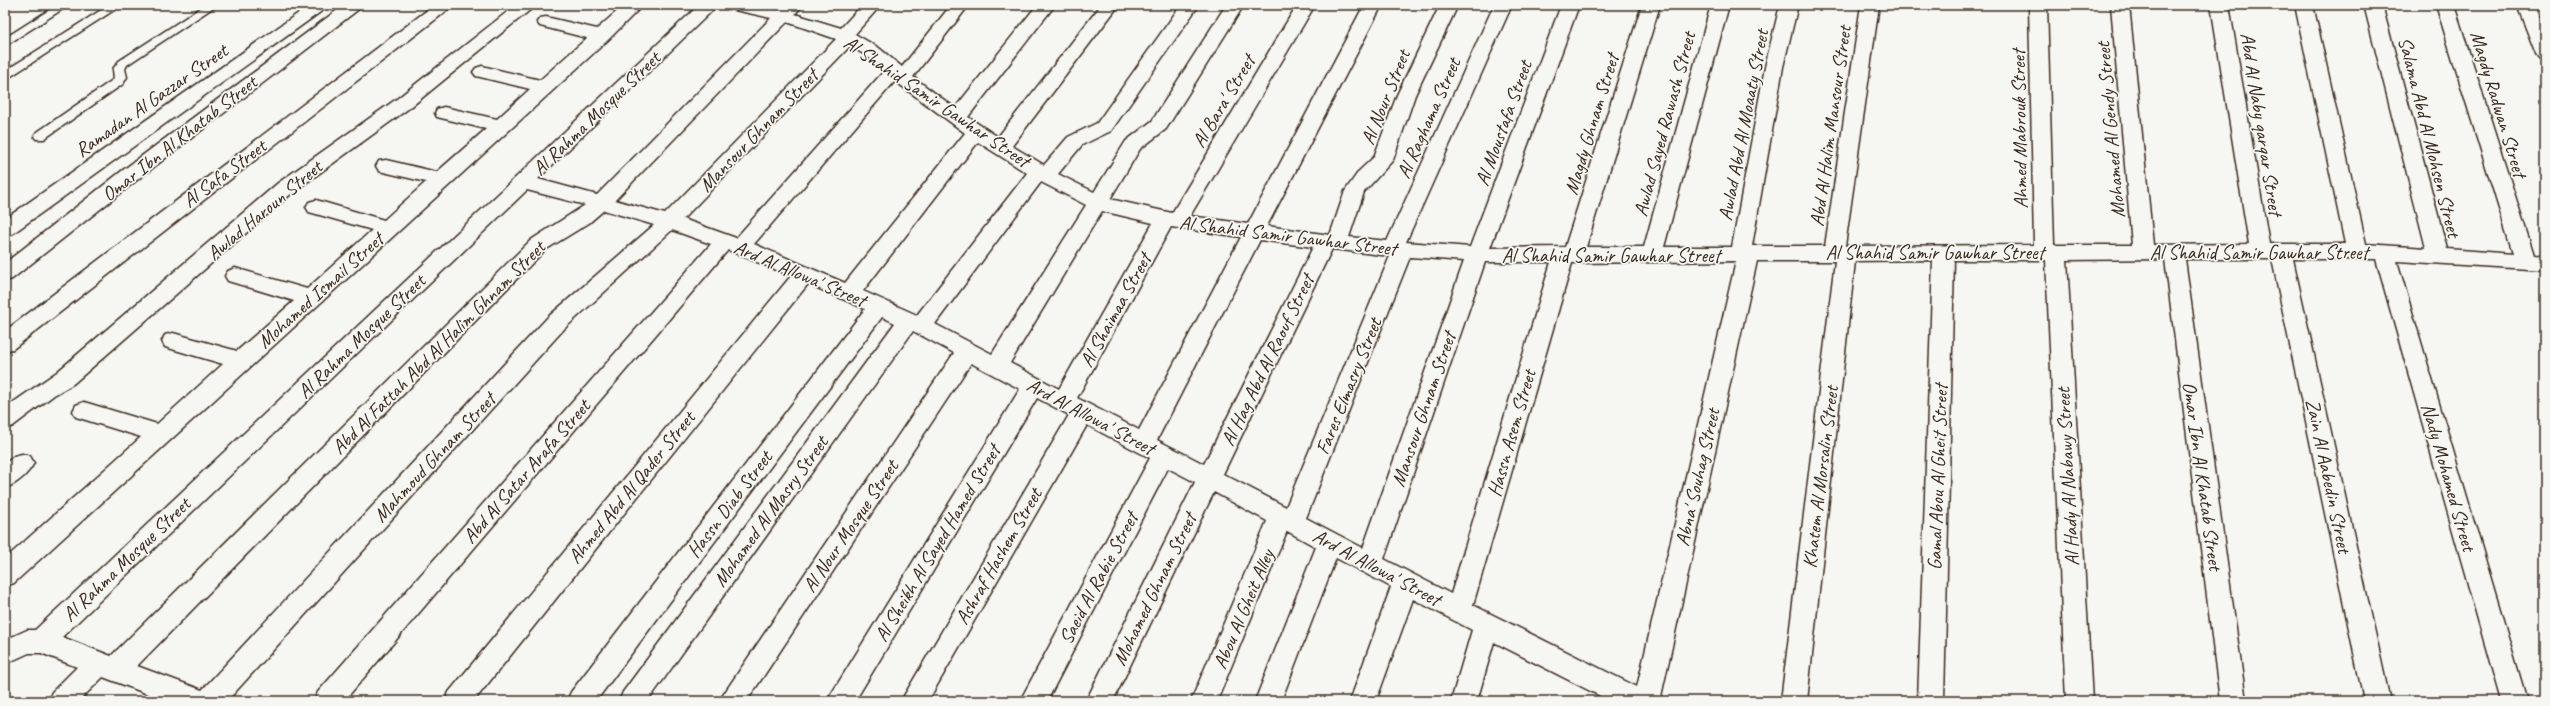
<svg xmlns="http://www.w3.org/2000/svg" width="2550" height="706" font-family="Caveat,sans-serif">
	<style>
		.lines { fill: none; stroke-linecap: round; stroke-linejoin: round }
		.service-casing { stroke: #3b2a1e; stroke-width: 3 }
		.minor-casing { stroke: #3b2a1e; stroke-width: 3 }
		.service { fill: #f6f6f2; fill-rule: evenodd }
		.minor { fill: #f6f6f2; fill-rule: evenodd }
		.labels { text-anchor: middle; stroke-width: 3.5; stroke-linejoin: round; paint-order: stroke }
		.street-label { font-size: 20px; fill: #3b2a1e; stroke: #f6f6f2 }
	</style>
	<rect width="100%" height="100%" fill="#f6f6f2"/>
	<filter id="ink" filterUnits="userSpaceOnUse"><feTurbulence type="fractalNoise" baseFrequency=".025" numOctaves="2"/><feDisplacementMap in="SourceGraphic" scale="8" xChannelSelector="R" yChannelSelector="G"/><feConvolveMatrix kernelMatrix="1 2 1 2 8 2 1 2 1" color-interpolation-filters="sRGB"/></filter>
	<g filter="url(#ink)">
		<g class="lines">
			<g class="service-casing">
				<g id="service">
					<polygon points="57,5 69,5 5,46 5,38"/>
					<polygon points="109,5 122,5 5,80 5,71"/>
					<polygon points="205,5 217,5 127,65 125,69 127,77 123,84 44,139 36,139 34,136 36,133 114,79 113,69 119,61"/>
				</g>
			</g>
			<g class="minor-casing">
				<g id="minor">
					<polygon points="310,5 330,5 12,234 5,236 5,219"/>
					<polygon points="344,5 364,5 137,180 12,279 5,281 5,263 123,170"/>
					<polygon points="434,5 454,5 13,349 5,351 5,331"/>
					<polygon points="516,5 536,5 412,106 292,193 73,384 54,395 13,426 5,429 5,408 57,372 278,183 398,98"/>
					<polygon points="624,5 643,5 608,40 14,583 5,586 5,559 141,437 76,417 73,411 76,405 84,402 157,424 223,364 165,347 162,341 165,335 173,333 237,351 294,301 228,281 225,276 228,271 235,268 307,289 372,230 309,212 306,207 309,202 316,200 384,220 426,182 379,171 376,166 379,161 386,160 437,172 486,129 437,117 435,113 437,109 444,107 497,119 530,89 476,76 473,72 476,68 482,66 540,80 587,38 540,26 537,22 540,18 546,17 597,29"/>
					<path d="M699,5H718L538,179L597,195L771,18L730,9L727,5H758L779,10L784,5H799L801,7L795,14L841,28L862,5H881L855,34L879,48L902,67L951,5H969L913,77L955,108L1037,5H1055L968,117L998,137L1101,5H1119L1012,146L1044,165L1068,137L1097,123L1181,5H1199L1111,131L1082,145L1058,174L1094,192L1126,141L1152,121L1226,5H1244L1166,129L1140,149L1110,199L1172,213L1297,5H1315L1190,216L1248,224L1364,5H1382L1267,226L1330,235L1345,191L1359,171L1374,157L1397,95L1440,5H1458L1415,95L1393,160L1364,192L1349,237L1387,241L1494,5H1512L1406,242L1470,247L1561,5H1579L1490,248L1565,247L1642,5H1660L1586,247H1644L1711,5H1729L1664,247H1732L1765,67L1780,5H1798L1783,67L1752,246H1825L1861,5H1879L1845,246L2034,245L2029,5H2047L2054,245H2132L2111,5H2129L2153,245L2249,244L2211,5H2229L2269,244H2345L2295,5H2313L2366,244L2426,248L2364,5H2382L2447,249L2513,254L2436,5H2454L2534,255L2545,256V270L2397,261L2527,701H2501L2376,259H2293L2390,701H2364L2272,259H2185L2246,701H2220L2165,259L2067,260L2092,701H2066L2046,260H1954L1944,701H1918L1933,260L1855,261L1807,701H1781L1835,261H1757L1660,701H1610L1494,642L1477,701H1451L1472,630L1413,599L1376,701H1350L1391,587L1336,558L1281,701H1255L1316,547L1287,531L1217,701H1191L1267,521L1214,492L1113,701H1086L1195,482L1168,468L1047,701H1020L1150,458L1087,425L928,701H901L1069,415L1037,398L855,701H827L1020,389L971,363L747,701H719L954,353L913,331L648,701H619L623,692L895,323L882,317L596,701H567L571,692L865,309L808,284L474,701H445L449,692L791,276L728,250L344,701H314L318,692L711,244L672,230L564,329L227,701H166L103,677L79,701H48L52,692L77,667L41,653H29L5,664V640L27,630H35ZM787,22L836,39L665,214L615,200ZM850,46L867,56L884,71L736,238L683,219ZM895,81L965,133L845,283L754,244ZM978,142L1027,173L917,315L863,291ZM1041,182L1086,205L992,354L935,324ZM527,190L585,205L531,240L111,656L62,637ZM604,210L654,225L548,317L202,690L137,666L545,250L589,223ZM1102,211L1153,223L1059,389L1010,363ZM1171,227L1241,237L1139,430L1077,398ZM1260,240L1313,247L1204,464L1157,440ZM1332,249L1390,256L1286,507L1223,474ZM1410,257L1464,261L1363,548L1306,518ZM1736,261L1637,687L1473,605L1572,263ZM1485,262H1551L1451,594L1384,559Z"/>
					<polygon points="2517,5 2535,5 2545,31 2545,59 2539,58 2536,54"/>
					<path d="M22,454L30,456L34,463C28,474 17,484 5,488V464L14,456Z"/>
				</g>
			</g>
			<use href="#service" class="service"/>
			<use href="#minor" class="minor"/>
		</g>
	</g>
	<g class="labels">
		<g class="street-label">
			<text transform="translate(1385 97) rotate(-68)" y="7">Al Nour Street</text>
			<text transform="translate(151 100) rotate(-35)" y="7">Ramadan Al Gazzar Street</text>
			<text transform="translate(937 101) rotate(34)" y="7">Al Shahid Samir Gawhar Street</text>
			<text transform="translate(1223 101) rotate(-59)" y="7">Al Bara' Street</text>
			<text transform="translate(2499 104) rotate(73)" y="7">Magdy Radwan Street</text>
			<text transform="translate(596 113) rotate(-44)" y="7">Al Rahma Mosque Street</text>
			<text transform="translate(1428 118) rotate(-66)" y="7">Al Raghama Street</text>
			<text transform="translate(1503 123) rotate(-70)" y="7">Al Moustafa Street</text>
			<text transform="translate(1591 124) rotate(-73)" y="7">Magdy Ghnam Street</text>
			<text transform="translate(1664 124) rotate(-75)" y="7">Awlad Sayed Rawash Street</text>
			<text transform="translate(2262 124) rotate(81)" y="7">Abd Al Naby qarqar Street</text>
			<text transform="translate(1743 125) rotate(-79)" y="7">Awlad Abd Al Moaaty Street</text>
			<text transform="translate(1830 126) rotate(-82)" y="7">Abd Al Halim Mansour Street</text>
			<text transform="translate(2019 129) rotate(-91)" y="7">Ahmed Mabrouk Street</text>
			<text transform="translate(758 130) rotate(-46)" y="7">Mansour Ghnam Street</text>
			<text transform="translate(2110 130) rotate(-95)" y="7">Mohamed Al Gendy Street</text>
			<text transform="translate(2430 137) rotate(76)" y="7">Salama Abd Al Mohsen Street</text>
			<text transform="translate(179 138) rotate(-38)" y="7">Omar Ibn Al Khatab Street</text>
			<text transform="translate(224 173) rotate(-37)" y="7">Al Safa Street</text>
			<text transform="translate(264 210) rotate(-40)" y="7">Awlad Haroun Street</text>
			<text transform="translate(1288 235) rotate(7)" y="7">Al Shahid Samir Gawhar Street</text>
			<text x="1935" y="259">Al Shahid Samir Gawhar Street</text>
			<text x="2259" y="259">Al Shahid Samir Gawhar Street</text>
			<text x="1611" y="262">Al Shahid Samir Gawhar Street</text>
			<text transform="translate(800 273) rotate(23)" y="7">Ard Al Allowa' Street</text>
			<text transform="translate(320 290) rotate(-42)" y="7">Mohamed Ismail Street</text>
			<text transform="translate(1115 310) rotate(-61)" y="7">Al Shaimaa Street</text>
			<text transform="translate(361 336) rotate(-44)" y="7">Al Rahma Mosque Street</text>
			<text transform="translate(438 347) rotate(-45)" y="7">Abd Al Fattah Abd Al Halim Ghnam Street</text>
			<text transform="translate(1267 360) rotate(-64)" y="7">Al Hag Abd Al Raouf Street</text>
			<text transform="translate(1348 386) rotate(-68)" y="7">Fares Elmasry Street</text>
			<text transform="translate(1423 409) rotate(-71)" y="7">Mansour Ghnam Street</text>
			<text transform="translate(1091 416) rotate(28)" y="7">Ard Al Allowa' Street</text>
			<text transform="translate(1511 433) rotate(-74)" y="7">Hassn Asem Street</text>
			<text transform="translate(434 457) rotate(-47)" y="7">Mahmoud Ghnam Street</text>
			<text transform="translate(526 471) rotate(-49)" y="7">Abd Al Satar Arafa Street</text>
			<text transform="translate(2203 476) rotate(82)" y="7">Omar Ibn Al Khatab Street</text>
			<text transform="translate(2329 476) rotate(78)" y="7">Zain Al Aabedin Street</text>
			<text transform="translate(1697 477) rotate(-77)" y="7">Abna' Souhag Street</text>
			<text transform="translate(1820 477) rotate(-83)" y="7">Khatem Al Morsalin Street</text>
			<text transform="translate(1937 477) rotate(-88)" y="7">Gamal Abou Al Gheit Street</text>
			<text transform="translate(2067 477) rotate(-93)" y="7">Al Hady Al Nabawy Street</text>
			<text transform="translate(2449 477) rotate(74)" y="7">Nady Mohamed Street</text>
			<text transform="translate(631 487) rotate(-51)" y="7">Ahmed Abd Al Qader Street</text>
			<text transform="translate(729 504) rotate(-53)" y="7">Hassn Diab Street</text>
			<text transform="translate(770 511) rotate(-54)" y="7">Mohamed Al Masry Street</text>
			<text transform="translate(850 526) rotate(-56)" y="7">Al Nour Mosque Street</text>
			<text transform="translate(937 543) rotate(-59)" y="7">Al Sheikh Al Sayed Hamed Street</text>
			<text transform="translate(998 556) rotate(-60)" y="7">Ashraf Hashem Street</text>
			<text transform="translate(126 559) rotate(-44)" y="7">Al Rahma Mosque Street</text>
			<text transform="translate(1377 567) rotate(28)" y="7">Ard Al Allowa' Street</text>
			<text transform="translate(1098 578) rotate(-62)" y="7">Saeid Al Rabie Street</text>
			<text transform="translate(1154 589) rotate(-64)" y="7">Mohamed Ghnam Street</text>
			<text transform="translate(1243 609) rotate(-67)" y="7">Abou Al Gheit Alley</text>
		</g>
	</g>
	<rect width="2550" height="706" fill="none" stroke="#f6f6f2" stroke-width="20"/>
	<rect x="10" y="10" width="2530" height="686" fill="none" stroke="#3b2a1e" stroke-width="1.5" filter="url(#ink)"/>
</svg>
